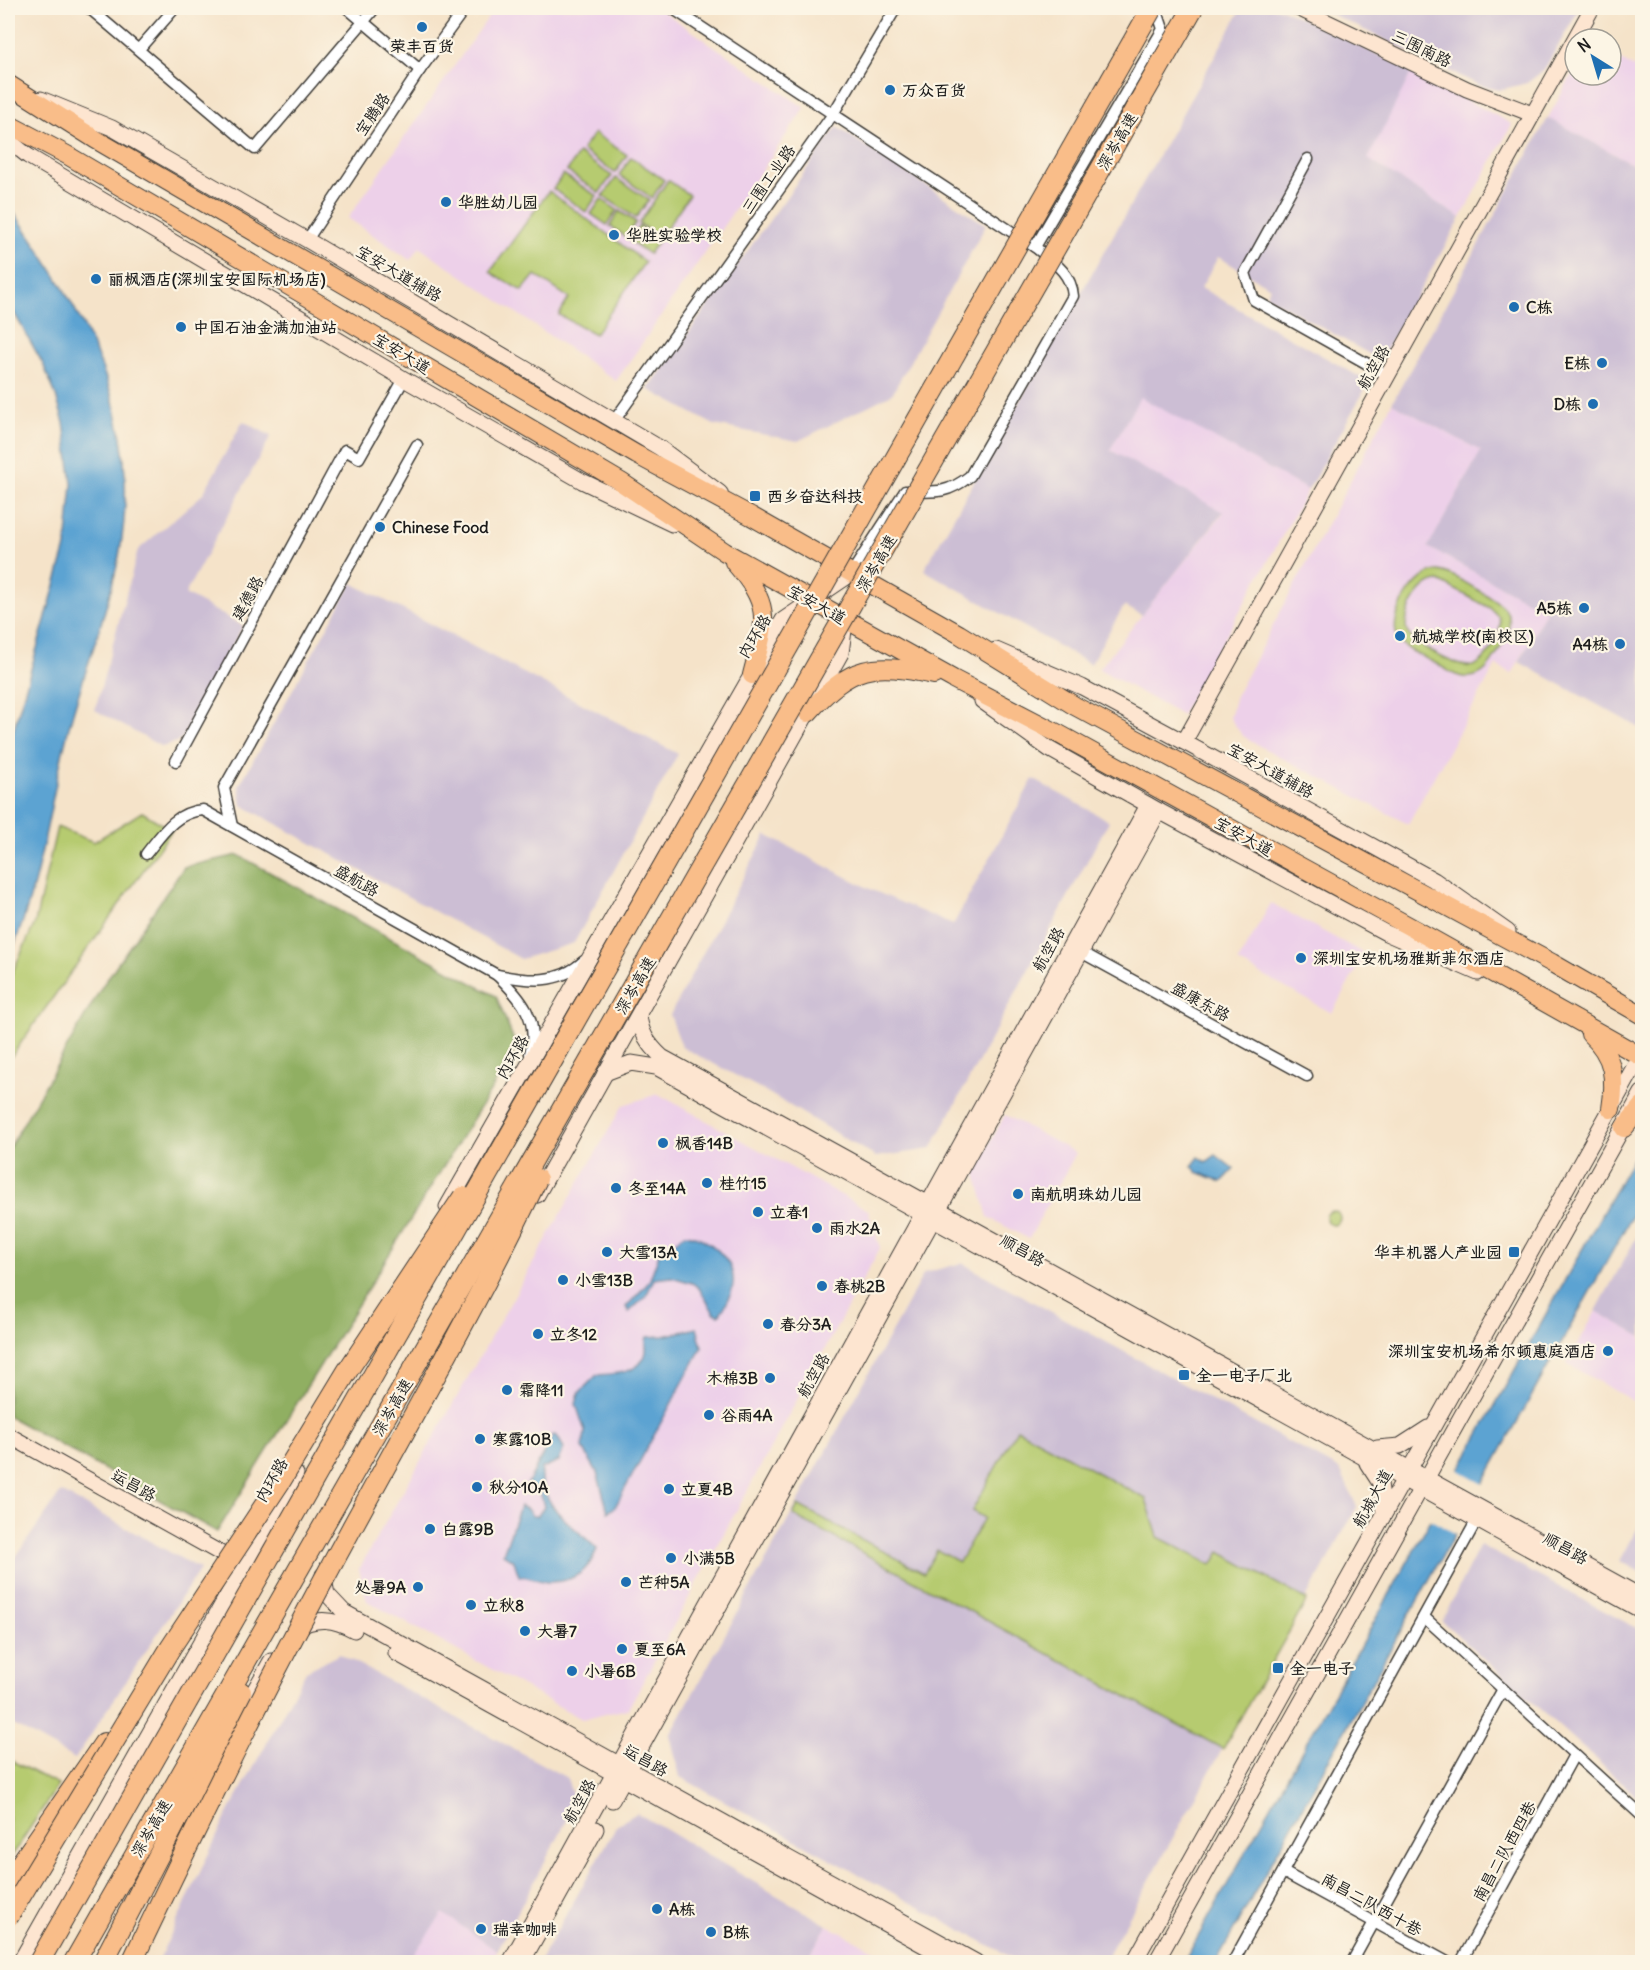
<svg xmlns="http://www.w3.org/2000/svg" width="1650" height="1970" font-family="Delius,'LXGW WenKai TC',sans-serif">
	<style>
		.built { fill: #edd0e9 }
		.industrial { fill: #ccbed4 }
		.green { fill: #b6cb6f; stroke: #697446; stroke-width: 1.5; fill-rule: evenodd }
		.forest { fill: #90af62; stroke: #56663f; stroke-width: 1.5 }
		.water { fill: #5ca3d2; stroke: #3c6077; stroke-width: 1.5 }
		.pier { fill: #f5e3c9 }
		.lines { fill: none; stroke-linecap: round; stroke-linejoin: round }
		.street-casing { stroke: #3d3a36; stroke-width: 13 }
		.secondary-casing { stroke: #3d3a36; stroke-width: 17 }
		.primary-casing { stroke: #3d3a36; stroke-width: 20 }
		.highway-casing { stroke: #3d3a36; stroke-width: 22 }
		.street { stroke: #fff; stroke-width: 10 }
		.secondary { stroke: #fde5d0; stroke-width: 15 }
		.primary { stroke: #f9bd89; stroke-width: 18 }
		.highway { stroke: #f9bd89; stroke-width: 20 }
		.highway-bridge-casing { stroke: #3d3a36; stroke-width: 22; stroke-linecap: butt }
		.highway-bridge { stroke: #f9bd89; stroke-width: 20 }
		.poi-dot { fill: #1f6fb2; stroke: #fcf5e5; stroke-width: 2 }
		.labels { text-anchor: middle; stroke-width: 4.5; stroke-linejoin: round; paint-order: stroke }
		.poi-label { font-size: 16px; font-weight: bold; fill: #1c1c1c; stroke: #fcf5e5; text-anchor: start }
		.street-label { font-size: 16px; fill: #1c1c1c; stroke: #fcf5e5 }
	</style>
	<rect width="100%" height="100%" fill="#fcf5e5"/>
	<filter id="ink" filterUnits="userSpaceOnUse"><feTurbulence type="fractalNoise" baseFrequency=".0167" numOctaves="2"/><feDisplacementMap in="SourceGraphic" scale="12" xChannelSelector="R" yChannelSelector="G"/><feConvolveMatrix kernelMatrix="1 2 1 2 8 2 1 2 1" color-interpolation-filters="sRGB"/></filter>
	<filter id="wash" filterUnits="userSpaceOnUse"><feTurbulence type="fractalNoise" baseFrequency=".008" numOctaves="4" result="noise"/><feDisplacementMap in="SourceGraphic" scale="24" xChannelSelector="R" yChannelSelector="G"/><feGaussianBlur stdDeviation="1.35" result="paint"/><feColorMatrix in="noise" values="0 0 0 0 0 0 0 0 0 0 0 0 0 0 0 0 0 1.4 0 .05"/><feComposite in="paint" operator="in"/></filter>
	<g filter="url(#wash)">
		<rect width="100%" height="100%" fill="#f5e3c9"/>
		<g class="built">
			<polygon points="495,8 658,8 805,108 616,381 420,247 410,260 348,218"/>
			<polygon points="1611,54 1642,72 1642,169 1548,118 1575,69 1575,75 1611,75"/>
			<polygon points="1412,71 1512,124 1461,218 1367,159"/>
			<polygon points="1140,396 1308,490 1181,715 1099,669 1223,513 1110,450"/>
			<polygon points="1392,403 1481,451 1428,547 1546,611 1512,674 1496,665 1408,824 1252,742 1242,735 1230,718 1236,695"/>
			<polygon points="1271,903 1365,954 1332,1013 1238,962"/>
			<polygon points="658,1094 868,1210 880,1248 628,1709 582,1719 367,1601 359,1569 623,1105"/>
			<polygon points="1005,1115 1076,1153 1029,1239 988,1217 975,1171"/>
			<polygon points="1596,1311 1642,1337 1642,1406 1567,1364"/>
			<polygon points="443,1912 497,1951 491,1962 408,1962"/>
			<polygon points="827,1925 896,1962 806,1962"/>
		</g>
		<g class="industrial">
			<polygon points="1242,8 1280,8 1412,71 1368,159 1461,218 1380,360 1266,296 1270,287 1218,257 1201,288 1369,382 1308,490 1140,397 1110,450 1223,512 1142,615 1124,606 1090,664 924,570"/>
			<polygon points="1319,8 1580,8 1544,70 1527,83 1499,90 1479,85"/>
			<polygon points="1548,118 1642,169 1642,729 1519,662 1546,611 1428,547 1481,451 1392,403"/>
			<polygon points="837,127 986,225 892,394 798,441 714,425 648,389"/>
			<polygon points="243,421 271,436 185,594 243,626 181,740 162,747 95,710 138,550 203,494"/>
			<polygon points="352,583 678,754 574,943 521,959 242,805 239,786"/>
			<polygon points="1033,779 1109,821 931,1149 876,1157 765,1091 682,1047 670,1015 766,835 872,890 953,925"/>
			<polygon points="1642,1227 1642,1337 1596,1311"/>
			<polygon points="962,1263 1340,1470 1357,1507 1104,1962 1020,1962 680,1777 670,1735 924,1273"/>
			<polygon points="61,1492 200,1569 75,1759 8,1722 8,1568"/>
			<polygon points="1642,1520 1642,1573 1620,1561"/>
			<polygon points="1480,1545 1642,1631 1642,1801 1442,1621"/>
			<polygon points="340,1654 567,1778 575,1805 497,1951 443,1913 408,1962 158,1962 224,1821 306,1671"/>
			<polygon points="637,1813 827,1925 806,1962 539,1962 618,1824"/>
		</g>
		<g class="green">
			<polygon points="594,133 627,155 615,173 582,150"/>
			<polygon points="579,153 612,176 599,193 567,171"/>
			<polygon points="631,157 664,180 652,198 619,175"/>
			<polygon points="563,174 597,196 586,212 553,189"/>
			<polygon points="616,178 649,200 636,218 603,196"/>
			<polygon points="668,180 689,195 660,238 639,223"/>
			<polygon points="549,191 645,262 595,334 559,315 569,298 535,275 522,291 490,272"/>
			<polygon points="601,199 617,210 607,225 591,214"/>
			<polygon points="619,211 636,222 626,237 610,226"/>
			<polygon points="639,226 659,239 649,254 630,241"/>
			<path d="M1439,571C1452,573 1464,582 1476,589C1512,609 1519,616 1497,654C1490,665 1484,676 1470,677C1458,679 1447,670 1437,664C1424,657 1403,650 1397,636C1388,616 1417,570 1439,571ZM1439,581L1490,608L1499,617C1504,633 1488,659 1474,666C1459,669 1415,645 1407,632C1402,614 1420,582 1439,581Z"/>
			<polygon points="142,812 172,830 8,1061 8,982 35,923 57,827 94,842"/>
			<circle cx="1333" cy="1218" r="7"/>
			<polygon points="1017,1429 1146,1499 1158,1537 1212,1565 1220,1552 1307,1600 1223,1749 793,1515 798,1505 924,1573 937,1550 959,1562 984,1518 972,1511"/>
			<polygon points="8,1759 58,1785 8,1862"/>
		</g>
		<polygon class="forest" points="238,855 496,996 517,1048 217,1532 8,1416 8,1150 103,985 184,867"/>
		<g class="water">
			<path d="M8,204C85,314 146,416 119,556C107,616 82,676 67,735C48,809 40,890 8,959V749L66,547L72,484L64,423L55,393L43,364L8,302Z"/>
			<polygon points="1642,1142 1642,1198 1216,1962 1184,1962"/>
			<polygon points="1216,1155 1234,1169 1222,1182 1197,1172 1192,1166 1199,1157 1206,1162"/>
			<path d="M685,1234C706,1235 737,1261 733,1285C731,1297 726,1306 719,1315L714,1313L699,1288L692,1283L672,1277L654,1279L646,1296L629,1312L626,1307L649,1282L659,1254Z"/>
			<path d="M697,1328L702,1347L615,1507L608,1512L597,1472L583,1448L585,1431L576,1404L579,1393L597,1375C614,1374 642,1374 646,1351C647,1345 644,1343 647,1337L664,1336Z"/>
			<path d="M553,1435L557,1436L564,1448L559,1461L542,1468C538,1507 574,1525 597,1549C589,1571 575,1581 551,1582C543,1583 531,1576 519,1576L514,1561L503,1554L520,1506L527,1509L532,1516H538L544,1506L540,1492L527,1485Z"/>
		</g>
		<polygon class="pier" points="1457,1469 1486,1485 1458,1535 1429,1519"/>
	</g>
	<g filter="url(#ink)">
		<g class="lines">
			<g class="street-casing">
				<g id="street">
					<polyline points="89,8 255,149 375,8"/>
					<polyline points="347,8 420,70"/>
					<path d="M672,8L1035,247C1052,261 1071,272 1073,296L970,476C946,495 934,492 905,491L851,574"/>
					<polyline points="139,49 175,8"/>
					<polyline points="1308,159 1245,273 1254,300 1389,376"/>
					<polyline points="307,240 420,70 465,8"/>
					<polyline points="1035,247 1163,29 1156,8"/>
					<polyline points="614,421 833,114 896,8"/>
					<polyline points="176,761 345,450 359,458 404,379"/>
					<polyline points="232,826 224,788 417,445"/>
					<path d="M146,854C162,834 175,812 203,810L497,975C521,998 540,1020 530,1054"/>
					<polyline points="1081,952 1307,1076"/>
					<path d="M497,975C529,981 558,985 584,961"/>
					<polyline points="1424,1617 1642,1816"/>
					<polyline points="1283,1872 1447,1962"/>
					<polyline points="1233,1962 1479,1516"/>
					<polyline points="1352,1962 1503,1689"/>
					<polyline points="1461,1962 1574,1755"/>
				</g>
			</g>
			<g class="secondary-casing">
				<g id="secondary">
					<polyline points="1298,8 1467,89 1532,114"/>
					<polyline points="41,99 112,128 307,240 660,448 720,493"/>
					<polyline points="8,140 28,156 404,379 582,481 672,524"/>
					<polyline points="996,650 1082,687 1184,742 1434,880 1508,932"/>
					<polyline points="982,701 1049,749 1159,811 1386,933 1478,973"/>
					<polyline points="1184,742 1592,8"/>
					<path d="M639,1014C640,1032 648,1044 662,1057L1642,1597"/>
					<polyline points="605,1073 631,1063 656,1067 1642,1611"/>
					<polyline points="537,1195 841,653 846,615"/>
					<polyline points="447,1207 783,620 851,574"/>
					<polyline points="8,1435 238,1563"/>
					<polyline points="1377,1448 1400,1446 1428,1428"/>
					<polyline points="1367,1463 1380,1483 1384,1513"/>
					<polyline points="323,1575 327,1594 344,1612 976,1962"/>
					<path d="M296,1629C316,1616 335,1619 354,1630"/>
					<polyline points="396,1653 954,1962"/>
					<polyline points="237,1721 271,1661"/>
					<polyline points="612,1800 1159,811"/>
					<polyline points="20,1962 296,1474"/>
					<polyline points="510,1962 1148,805"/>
					<polyline points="522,1962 596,1829"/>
					<polyline points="1134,1962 1642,1053"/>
					<polyline points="1156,1962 1642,1093"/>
				</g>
			</g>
			<g class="primary-casing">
				<g id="primary">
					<polyline points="8,84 95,139 637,455 751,516 959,634 1075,706 1552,963 1642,1015"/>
					<polyline points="8,124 67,155 621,482 725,552 953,679 1057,733 1416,930 1642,1057"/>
					<path d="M734,562C773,607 766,620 752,675"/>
					<path d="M808,713C852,664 872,662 934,675"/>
					<path d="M1590,1034C1614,1056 1616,1078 1611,1109"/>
					<polyline points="1624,1128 1642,1106"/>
				</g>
			</g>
			<g class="highway-casing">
				<g id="highway">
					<polyline points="8,1882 104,1743"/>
					<polyline points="140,1891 221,1736 241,1692"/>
					<polyline points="74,1962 290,1584"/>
				</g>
			</g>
			<use href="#street" class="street"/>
			<use href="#secondary" class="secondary"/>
			<use href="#primary" class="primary"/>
			<use href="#highway" class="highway"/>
			<g class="highway-bridge-casing">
				<g id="highway-bridge">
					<polyline points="290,1584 1193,8"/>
					<polyline points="8,1917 171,1647 280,1482 348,1370 463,1197"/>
					<polyline points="39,1962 1152,8"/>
					<polyline points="103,1962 140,1891"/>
					<path d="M132,1962C190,1840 250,1718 314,1598C388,1458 469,1322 537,1179"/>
				</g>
			</g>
			<use href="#highway-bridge" class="highway-bridge"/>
		</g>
	</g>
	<g class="poi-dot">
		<circle cx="422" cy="27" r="6"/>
		<circle cx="890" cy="90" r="6"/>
		<circle cx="446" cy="202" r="6"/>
		<circle cx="614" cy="235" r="6"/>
		<circle cx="96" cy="279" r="6"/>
		<circle cx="1514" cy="307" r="6"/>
		<circle cx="181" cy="327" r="6"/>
		<circle cx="1602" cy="363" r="6"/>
		<circle cx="1593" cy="404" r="6"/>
		<rect x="749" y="490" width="12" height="12" rx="3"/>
		<circle cx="380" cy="527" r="6"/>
		<circle cx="1584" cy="608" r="6"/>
		<circle cx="1400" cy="636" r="6"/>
		<circle cx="1620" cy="644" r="6"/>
		<circle cx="1301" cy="958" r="6"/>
		<circle cx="663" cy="1143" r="6"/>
		<circle cx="707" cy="1183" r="6"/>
		<circle cx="616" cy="1188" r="6"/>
		<circle cx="1018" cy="1194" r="6"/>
		<circle cx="758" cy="1212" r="6"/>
		<circle cx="817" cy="1228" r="6"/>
		<circle cx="607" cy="1252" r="6"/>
		<rect x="1508" y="1246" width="12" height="12" rx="3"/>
		<circle cx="563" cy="1280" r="6"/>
		<circle cx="822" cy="1286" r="6"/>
		<circle cx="768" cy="1324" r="6"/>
		<circle cx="538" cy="1334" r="6"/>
		<circle cx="1608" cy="1351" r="6"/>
		<rect x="1178" y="1369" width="12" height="12" rx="3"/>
		<circle cx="770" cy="1378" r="6"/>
		<circle cx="507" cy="1390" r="6"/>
		<circle cx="709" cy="1415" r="6"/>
		<circle cx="480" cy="1439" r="6"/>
		<circle cx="477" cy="1487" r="6"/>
		<circle cx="669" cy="1489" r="6"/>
		<circle cx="430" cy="1529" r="6"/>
		<circle cx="671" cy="1558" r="6"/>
		<circle cx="626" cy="1582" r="6"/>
		<circle cx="418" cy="1587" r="6"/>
		<circle cx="471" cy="1605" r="6"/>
		<circle cx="525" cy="1631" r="6"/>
		<circle cx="622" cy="1649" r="6"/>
		<rect x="1272" y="1662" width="12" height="12" rx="3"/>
		<circle cx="572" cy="1671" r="6"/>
		<circle cx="657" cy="1909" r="6"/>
		<circle cx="481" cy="1929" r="6"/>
		<circle cx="711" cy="1932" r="6"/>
	</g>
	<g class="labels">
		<g class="poi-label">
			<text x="422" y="52" text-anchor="middle">荣丰百货</text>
			<text x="902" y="96">万众百货</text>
			<text x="458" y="208">华胜幼儿园</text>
			<text x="626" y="241">华胜实验学校</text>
			<text x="108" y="285">丽枫酒店(深圳宝安国际机场店)</text>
			<text x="1526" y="313">C栋</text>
			<text x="193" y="333">中国石油金满加油站</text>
			<text x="1590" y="369" text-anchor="end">E栋</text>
			<text x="1581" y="410" text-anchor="end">D栋</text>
			<text x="767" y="502">西乡奋达科技</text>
			<text x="392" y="533">Chinese Food</text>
			<text x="1572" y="614" text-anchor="end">A5栋</text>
			<text x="1412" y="642">航城学校(南校区)</text>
			<text x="1608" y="650" text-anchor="end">A4栋</text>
			<text x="1313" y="964">深圳宝安机场雅斯菲尔酒店</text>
			<text x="675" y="1149">枫香14B</text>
			<text x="719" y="1189">桂竹15</text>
			<text x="628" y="1194">冬至14A</text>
			<text x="1030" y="1200">南航明珠幼儿园</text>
			<text x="770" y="1218">立春1</text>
			<text x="829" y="1234">雨水2A</text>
			<text x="619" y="1258">大雪13A</text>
			<text x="1502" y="1258" text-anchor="end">华丰机器人产业园</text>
			<text x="575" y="1286">小雪13B</text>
			<text x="834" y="1292">春桃2B</text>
			<text x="780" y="1330">春分3A</text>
			<text x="550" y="1340">立冬12</text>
			<text x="1596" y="1357" text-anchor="end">深圳宝安机场希尔顿惠庭酒店</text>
			<text x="1196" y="1381">全一电子厂北</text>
			<text x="758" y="1384" text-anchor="end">木棉3B</text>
			<text x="519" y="1396">霜降11</text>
			<text x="721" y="1421">谷雨4A</text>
			<text x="492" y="1445">寒露10B</text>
			<text x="489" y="1493">秋分10A</text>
			<text x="681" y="1495">立夏4B</text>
			<text x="442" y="1535">白露9B</text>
			<text x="683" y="1564">小满5B</text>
			<text x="638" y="1588">芒种5A</text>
			<text x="406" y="1593" text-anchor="end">处暑9A</text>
			<text x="483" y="1611">立秋8</text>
			<text x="537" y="1637">大暑7</text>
			<text x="634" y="1655">夏至6A</text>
			<text x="1290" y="1674">全一电子</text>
			<text x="584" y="1677">小暑6B</text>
			<text x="669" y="1915">A栋</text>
			<text x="493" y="1935">瑞幸咖啡</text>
			<text x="723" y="1938">B栋</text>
		</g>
		<g class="street-label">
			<text transform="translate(1422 48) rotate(26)" y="6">三围南路</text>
			<text transform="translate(372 114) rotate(-56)" y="6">宝腾路</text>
			<text transform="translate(1117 141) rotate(-60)" y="6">深岑高速</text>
			<text transform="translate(768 179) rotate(-55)" y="6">三围工业路</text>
			<text transform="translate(399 273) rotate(30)" y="6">宝安大道辅路</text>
			<text transform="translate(402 353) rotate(31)" y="6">宝安大道</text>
			<text transform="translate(1373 367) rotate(-61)" y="6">航空路</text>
			<text transform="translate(876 563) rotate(-60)" y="6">深岑高速</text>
			<text transform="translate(247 598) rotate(-61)" y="6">建德路</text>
			<text transform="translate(817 604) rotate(29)" y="6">宝安大道</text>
			<text transform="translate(754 636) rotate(-59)" y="6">内环路</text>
			<text transform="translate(1271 770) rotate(29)" y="6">宝安大道辅路</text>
			<text transform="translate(1244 836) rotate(29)" y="6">宝安大道</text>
			<text transform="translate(357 880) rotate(29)" y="6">盛航路</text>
			<text transform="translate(1048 949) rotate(-61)" y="6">航空路</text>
			<text transform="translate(635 985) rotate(-60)" y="6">深岑高速</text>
			<text transform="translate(1201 1001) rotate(29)" y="6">盛康东路</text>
			<text transform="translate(512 1057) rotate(-60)" y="6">内环路</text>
			<text transform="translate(1023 1250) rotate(29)" y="6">顺昌路</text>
			<text transform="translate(813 1375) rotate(-61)" y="6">航空路</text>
			<text transform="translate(392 1407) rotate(-60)" y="6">深岑高速</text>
			<text transform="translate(271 1480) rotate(-60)" y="6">内环路</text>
			<text transform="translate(134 1485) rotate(29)" y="6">运昌路</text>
			<text transform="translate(1372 1498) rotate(-61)" y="6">航城大道</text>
			<text transform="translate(1566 1548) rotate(29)" y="6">顺昌路</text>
			<text transform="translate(646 1760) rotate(29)" y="6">运昌路</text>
			<text transform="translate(579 1801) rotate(-61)" y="6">航空路</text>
			<text transform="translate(151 1828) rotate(-60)" y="6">深岑高速</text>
			<text transform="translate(1504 1851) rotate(-61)" y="6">南昌二队西四巷</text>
			<text transform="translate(1372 1904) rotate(29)" y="6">南昌二队西十巷</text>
		</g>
	</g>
	<rect width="1650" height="1970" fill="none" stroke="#fcf5e5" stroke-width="30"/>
	<g transform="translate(1593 57) rotate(323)"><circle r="28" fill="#fcf5e5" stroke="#a29e95" stroke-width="1.5"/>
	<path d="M0-4.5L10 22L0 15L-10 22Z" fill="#1f6fb2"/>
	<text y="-9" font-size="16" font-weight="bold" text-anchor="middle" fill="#1c1c1c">N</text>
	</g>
</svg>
